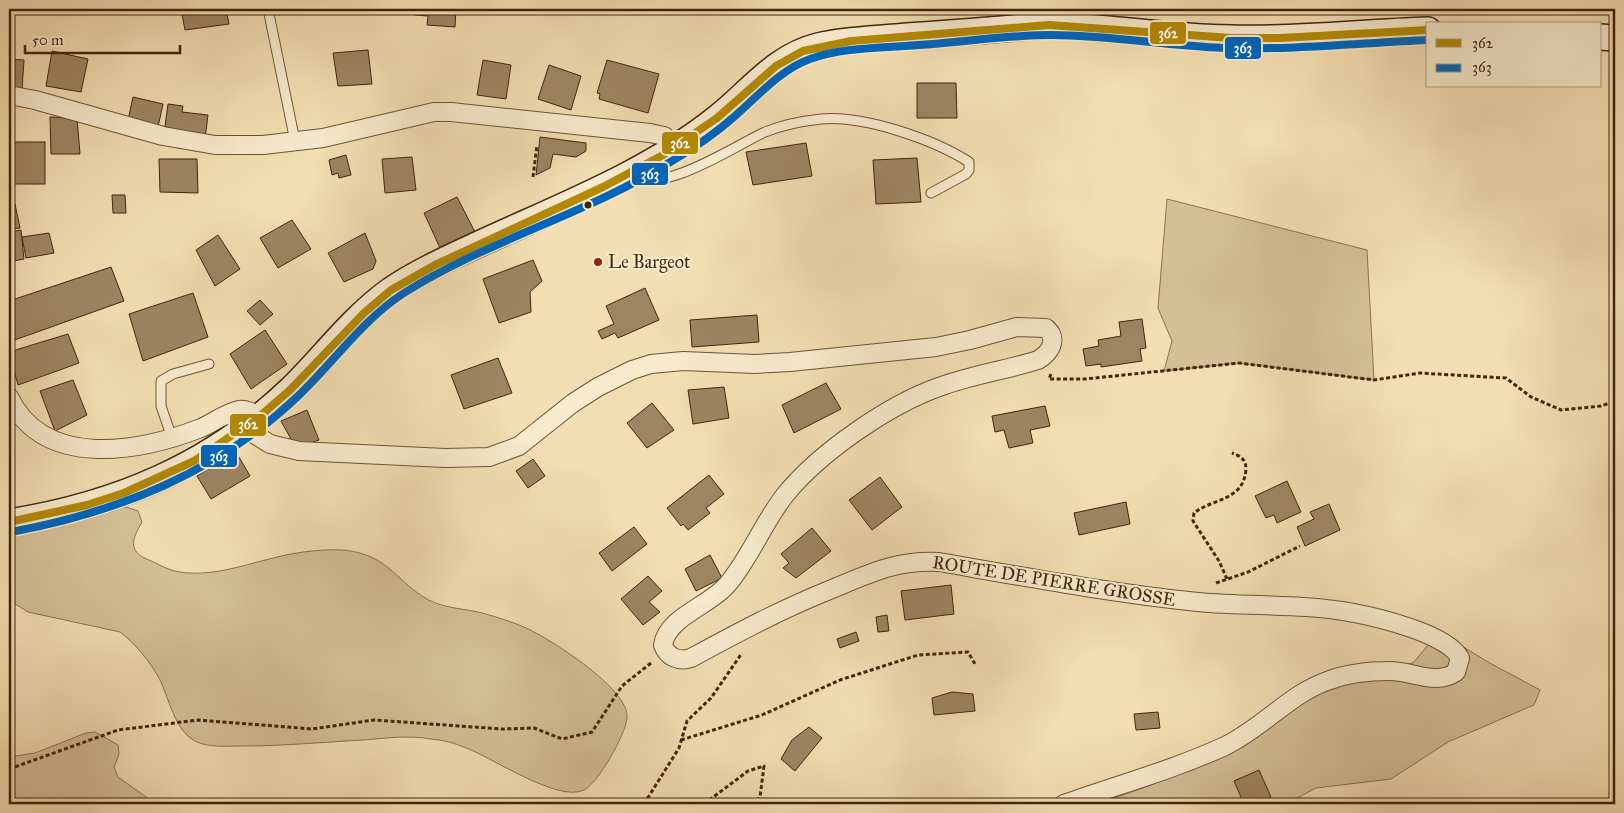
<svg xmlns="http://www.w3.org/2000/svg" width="1624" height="813" font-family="'IM FELL Great Primer',serif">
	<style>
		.green { fill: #d4bf96; stroke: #8a7251 }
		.building { fill: #9d8562; stroke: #41250c }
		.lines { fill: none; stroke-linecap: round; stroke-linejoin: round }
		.service-casing { stroke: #6d5336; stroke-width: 11 }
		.minor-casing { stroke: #6d5336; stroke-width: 20 }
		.secondary-casing { stroke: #41250c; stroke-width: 28 }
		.path { stroke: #41250c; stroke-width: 3; stroke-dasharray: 4 2.5; stroke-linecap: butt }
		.service { stroke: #f7eacd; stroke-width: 9 }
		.minor { stroke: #f7eacd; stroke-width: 18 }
		.secondary { stroke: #f7eacd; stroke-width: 25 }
		.bus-1-casing { stroke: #f7eacd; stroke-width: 11 }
		.bus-2-casing { stroke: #f7eacd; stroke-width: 11 }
		.bus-1 { stroke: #b38905; stroke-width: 8 }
		.bus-2 { stroke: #0065bd; stroke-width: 8 }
		.bus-dot { fill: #41250c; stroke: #f7eacd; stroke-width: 2 }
		.poi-dot { fill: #8f2418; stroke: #f7eacd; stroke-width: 2 }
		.labels { text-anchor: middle; stroke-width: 4; stroke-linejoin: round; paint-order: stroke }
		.poi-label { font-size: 18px; fill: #41250c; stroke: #f7eacd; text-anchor: start }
		.street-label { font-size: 18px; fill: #41250c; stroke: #f7eacd }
		.line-badge { stroke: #f7eacd; stroke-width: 2 }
		.badge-label { font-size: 14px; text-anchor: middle; font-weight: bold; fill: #fff }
	</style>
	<rect width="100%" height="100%" fill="#f2deb2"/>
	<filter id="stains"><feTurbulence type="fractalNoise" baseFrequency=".004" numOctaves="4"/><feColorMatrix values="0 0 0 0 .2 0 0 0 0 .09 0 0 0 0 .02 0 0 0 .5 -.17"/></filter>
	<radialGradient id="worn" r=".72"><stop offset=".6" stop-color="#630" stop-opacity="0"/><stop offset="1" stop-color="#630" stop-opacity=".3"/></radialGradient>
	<g class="green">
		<polygon points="1167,199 1367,250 1374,380 1239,363 1164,371 1172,341 1158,308"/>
		<path d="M126,507L138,511L142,522C133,538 126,551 149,560C156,563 163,567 171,570C209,581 253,561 291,554C306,551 336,548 351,551C388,558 395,578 422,596C440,609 465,608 486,614C499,618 513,622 526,628C550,639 630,689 627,718C626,734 598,783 584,790C557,803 489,755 461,746C452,742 441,740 431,739C409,735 386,738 364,740C324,742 283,746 243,746C228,746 208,748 195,741C174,730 169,697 159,678C150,662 135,643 120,632L28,612L9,600V527Z"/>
		<polygon points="1439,632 1488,662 1540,690 1534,705 1448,742 1391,779 1316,788 1286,804 1098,804 1154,784 1235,750 1299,699 1388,668 1413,663"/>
		<polygon points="95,732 118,745 119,754 114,767 118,777 156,804 9,804 9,757 35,753 86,733"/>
	</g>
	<g class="building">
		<polygon points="181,9 226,9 229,24 185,30"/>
		<polygon points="415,9 456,9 455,27 427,25 428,16 415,15"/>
		<polygon points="368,50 372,84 338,86 333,53"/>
		<polygon points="52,51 88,59 81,92 46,86"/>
		<polygon points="9,59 24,60 22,90 9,89"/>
		<polygon points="483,60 511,65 506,99 477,95"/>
		<polygon points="607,60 659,74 648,113 599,99 600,94 597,93"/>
		<polygon points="549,65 581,76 571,110 538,99"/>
		<polygon points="917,83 956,83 957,118 917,118"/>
		<polygon points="133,97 163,104 158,127 128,120"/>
		<polygon points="168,104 183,106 182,112 208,115 205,139 164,134"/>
		<polygon points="50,117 77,118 80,154 51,154"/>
		<polygon points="540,137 586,143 586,151 576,157 553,154 550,168 536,175"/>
		<rect x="9" y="142" width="36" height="42"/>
		<polygon points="806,143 812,176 753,185 746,152"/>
		<polygon points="346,155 351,175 339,178 338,173 332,175 329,160"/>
		<polygon points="412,157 416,190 385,193 382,159"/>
		<polygon points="917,158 921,202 876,204 873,160"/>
		<polygon points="159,159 197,159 198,193 160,192"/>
		<polygon points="112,195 125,195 126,213 113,213"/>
		<polygon points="457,197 475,232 440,248 424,213"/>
		<polygon points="15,204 20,228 9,229 9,205"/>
		<polygon points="292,220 311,249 278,268 260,238"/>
		<polygon points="21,230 24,259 9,262 9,232"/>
		<polygon points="49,233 54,253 26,258 22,237"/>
		<polygon points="365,233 376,261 373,269 344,282 328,253"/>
		<polygon points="218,235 240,269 215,286 196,250"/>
		<polygon points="533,260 542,281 530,292 531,312 499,323 483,279"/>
		<polygon points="111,267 124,301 9,342 9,301"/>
		<polygon points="645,288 659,320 618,338 615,333 602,339 598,331 614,324 606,306"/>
		<polygon points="193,293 208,337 143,361 129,314"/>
		<polygon points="260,300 273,314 260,325 247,311"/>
		<polygon points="757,315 759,342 692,347 690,320"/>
		<polygon points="1142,319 1146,348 1140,349 1142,361 1101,367 1101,364 1086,366 1083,349 1099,346 1098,340 1121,336 1119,322"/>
		<polygon points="265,330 287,364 251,389 230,354"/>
		<polygon points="68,334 79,363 18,385 9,352"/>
		<polygon points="498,358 512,393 464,409 451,375"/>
		<polygon points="73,380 87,415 55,431 40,391"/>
		<polygon points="826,383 841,409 794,433 782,405"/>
		<polygon points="724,387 729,418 693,424 688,390"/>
		<polygon points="652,403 674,430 647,448 627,423"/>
		<polygon points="1045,406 1050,426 1030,430 1033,443 1009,448 1004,430 995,432 992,416"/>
		<polygon points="307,410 319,440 296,448 281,421"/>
		<polygon points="236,452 250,476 211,499 197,476"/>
		<polygon points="533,459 545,476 528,488 516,471"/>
		<polygon points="709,475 724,494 706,508 710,513 688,530 683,524 681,526 667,508"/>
		<polygon points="880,477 902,507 872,530 849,500"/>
		<polygon points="1287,481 1301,512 1277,523 1274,515 1266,518 1255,496"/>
		<polygon points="1126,502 1130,524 1079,535 1074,513"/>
		<polygon points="1329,504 1340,530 1305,546 1297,527 1314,519 1310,512"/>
		<polygon points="634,527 647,544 612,571 599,553"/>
		<polygon points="812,528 831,551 796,578 783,568 789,563 781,554"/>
		<polygon points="710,555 722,578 696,591 685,569"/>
		<polygon points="648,576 662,591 649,602 660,612 643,625 621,599"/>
		<polygon points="951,585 954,614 905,620 901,591"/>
		<polygon points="887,615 889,631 878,632 876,617"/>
		<polygon points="856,632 859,641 840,648 837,639"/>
		<polygon points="952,692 973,694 975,711 934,715 932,698"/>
		<polygon points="1158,712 1160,728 1136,730 1134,714"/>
		<polygon points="809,727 822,738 795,771 781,759 792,740"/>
		<polygon points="1259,770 1271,797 1255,804 1244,804 1234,781"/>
	</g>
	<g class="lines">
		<g class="service-casing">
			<g id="service">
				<polyline points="268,9 295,141"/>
				<path d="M634,174C659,197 738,144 765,132C782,125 803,121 821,119C863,115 933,139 969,162V170L966,174L931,193"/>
				<polyline points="172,438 161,406 161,381 173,374 209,364"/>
			</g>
		</g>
		<g class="minor-casing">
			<g id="minor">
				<polyline points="9,95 35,100 163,136 215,145 263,145 323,138 434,112 451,112 650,133 664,136 677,146"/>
				<path d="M9,397C44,470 139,452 201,428C213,423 225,413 239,410C247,409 253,413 260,417"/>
				<path d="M246,429L270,444L299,451L445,458L489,457L519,446L573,403L598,387L632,370L651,364L683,361L755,364L790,362L936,347L970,340L1017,327L1046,328C1059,339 1050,353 1038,360C1006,370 972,375 939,387C888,405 819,453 785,495C763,523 750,558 727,585C709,606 667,617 663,645C667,657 679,662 691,658C739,632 782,609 832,589C871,573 896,560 939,562C1025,577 1111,593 1198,602C1250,607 1303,603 1354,613C1380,618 1447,634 1460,658L1456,672C1436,686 1412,671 1390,671C1370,671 1349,673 1330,680C1290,693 1263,728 1225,746C1173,770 1117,785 1064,804"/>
			</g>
		</g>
		<g class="secondary-casing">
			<g id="secondary">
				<polyline points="1600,37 1615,38"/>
				<path d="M9,522C116,505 210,466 290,390C324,357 352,318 391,290C419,271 451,257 481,243C559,207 650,172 717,118C750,92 776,56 818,46C846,39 878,39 907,36C954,33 1002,29 1049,25C1110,27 1170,37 1231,38C1296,40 1362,32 1428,30"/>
			</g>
		</g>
		<g class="path">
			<polyline points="1587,9 1599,14"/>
			<polyline points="533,177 537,145"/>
			<polyline points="1051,374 1049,379 1085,379 1239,363 1374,380 1420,373 1506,378 1531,397 1561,410 1601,406 1615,401"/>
			<path d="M1227,579L1219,561L1193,521L1194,513C1213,498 1244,501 1246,469C1246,459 1240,456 1232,453"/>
			<polyline points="1216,583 1248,572 1300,546"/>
			<polyline points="681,740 762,715 840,680 918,655 968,652 975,664"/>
			<polyline points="9,769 118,730 198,720 312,729 374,720 502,729 534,728 562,739 592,732 622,686 651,663"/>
			<polyline points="644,804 679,748 687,721 711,698 742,653"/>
			<polyline points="704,804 748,771 764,766 760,797 754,804"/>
		</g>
		<use href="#service" class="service"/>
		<use href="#minor" class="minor"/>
		<use href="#secondary" class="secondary"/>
		<g class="bus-1-casing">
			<polyline id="bus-1" points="9,522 87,505 124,493 194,461 259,417 290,390 364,313 391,290 435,265 603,187 663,155 717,118 776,66 803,51 851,41 1049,25 1231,38 1280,38 1428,30"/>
		</g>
		<g class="bus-2-casing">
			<path id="bus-2" d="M11,532C118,512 217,473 297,397C333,363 362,320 404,293C488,240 587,214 672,161C694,148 716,133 735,116C759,95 780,70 810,59C843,47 883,48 919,45C963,42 1008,35 1052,35C1109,35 1166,46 1224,48C1292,50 1360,43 1428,40"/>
		</g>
		<use href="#bus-1" class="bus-1"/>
		<use href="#bus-2" class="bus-2"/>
	</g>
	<circle class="bus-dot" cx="588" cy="205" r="4.5"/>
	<circle class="poi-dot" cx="598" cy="262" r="5"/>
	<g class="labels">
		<g class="poi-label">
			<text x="608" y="268">Le Bargeot</text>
		</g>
		<g class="street-label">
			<text transform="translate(1054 581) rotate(9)" y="6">ROUTE DE PIERRE GROSSE</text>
		</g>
	</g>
	<g class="line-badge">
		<rect x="1149" y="21" width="38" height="24" rx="5" fill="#b38905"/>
		<rect x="1224" y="36" width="38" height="24" rx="5" fill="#0065bd"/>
		<rect x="661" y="131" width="38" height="24" rx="5" fill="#b38905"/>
		<rect x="631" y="162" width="38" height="24" rx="5" fill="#0065bd"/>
		<rect x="229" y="413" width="38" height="24" rx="5" fill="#b38905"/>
		<rect x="200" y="444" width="38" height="24" rx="5" fill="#0065bd"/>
	</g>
	<g class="badge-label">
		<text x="1168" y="38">362</text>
		<text x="1243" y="53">363</text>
		<text x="680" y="148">362</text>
		<text x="650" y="179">363</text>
		<text x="248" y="429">362</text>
		<text x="219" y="461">363</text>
	</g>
	<rect width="1624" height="813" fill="none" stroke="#f2deb2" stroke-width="30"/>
	<rect x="10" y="10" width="1604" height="793" fill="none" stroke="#41250c" stroke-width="2.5"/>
	<rect x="15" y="15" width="1594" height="783" fill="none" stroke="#41250c"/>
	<rect x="1426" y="22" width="175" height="65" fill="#f7eacd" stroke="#ae9b80"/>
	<rect x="1436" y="39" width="25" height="8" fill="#b38905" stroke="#ae9b80"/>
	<text x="1472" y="48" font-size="15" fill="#41250c">362</text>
	<rect x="1436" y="64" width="25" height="8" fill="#0065bd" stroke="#ae9b80"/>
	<text x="1472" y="72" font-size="15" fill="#41250c">363</text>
	<path d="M25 45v8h155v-8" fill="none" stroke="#41250c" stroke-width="2.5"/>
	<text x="32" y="45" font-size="15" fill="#41250c" stroke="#f7eacd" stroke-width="4" paint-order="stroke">50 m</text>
	<rect width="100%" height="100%" filter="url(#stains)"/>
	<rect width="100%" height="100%" fill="url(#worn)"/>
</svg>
